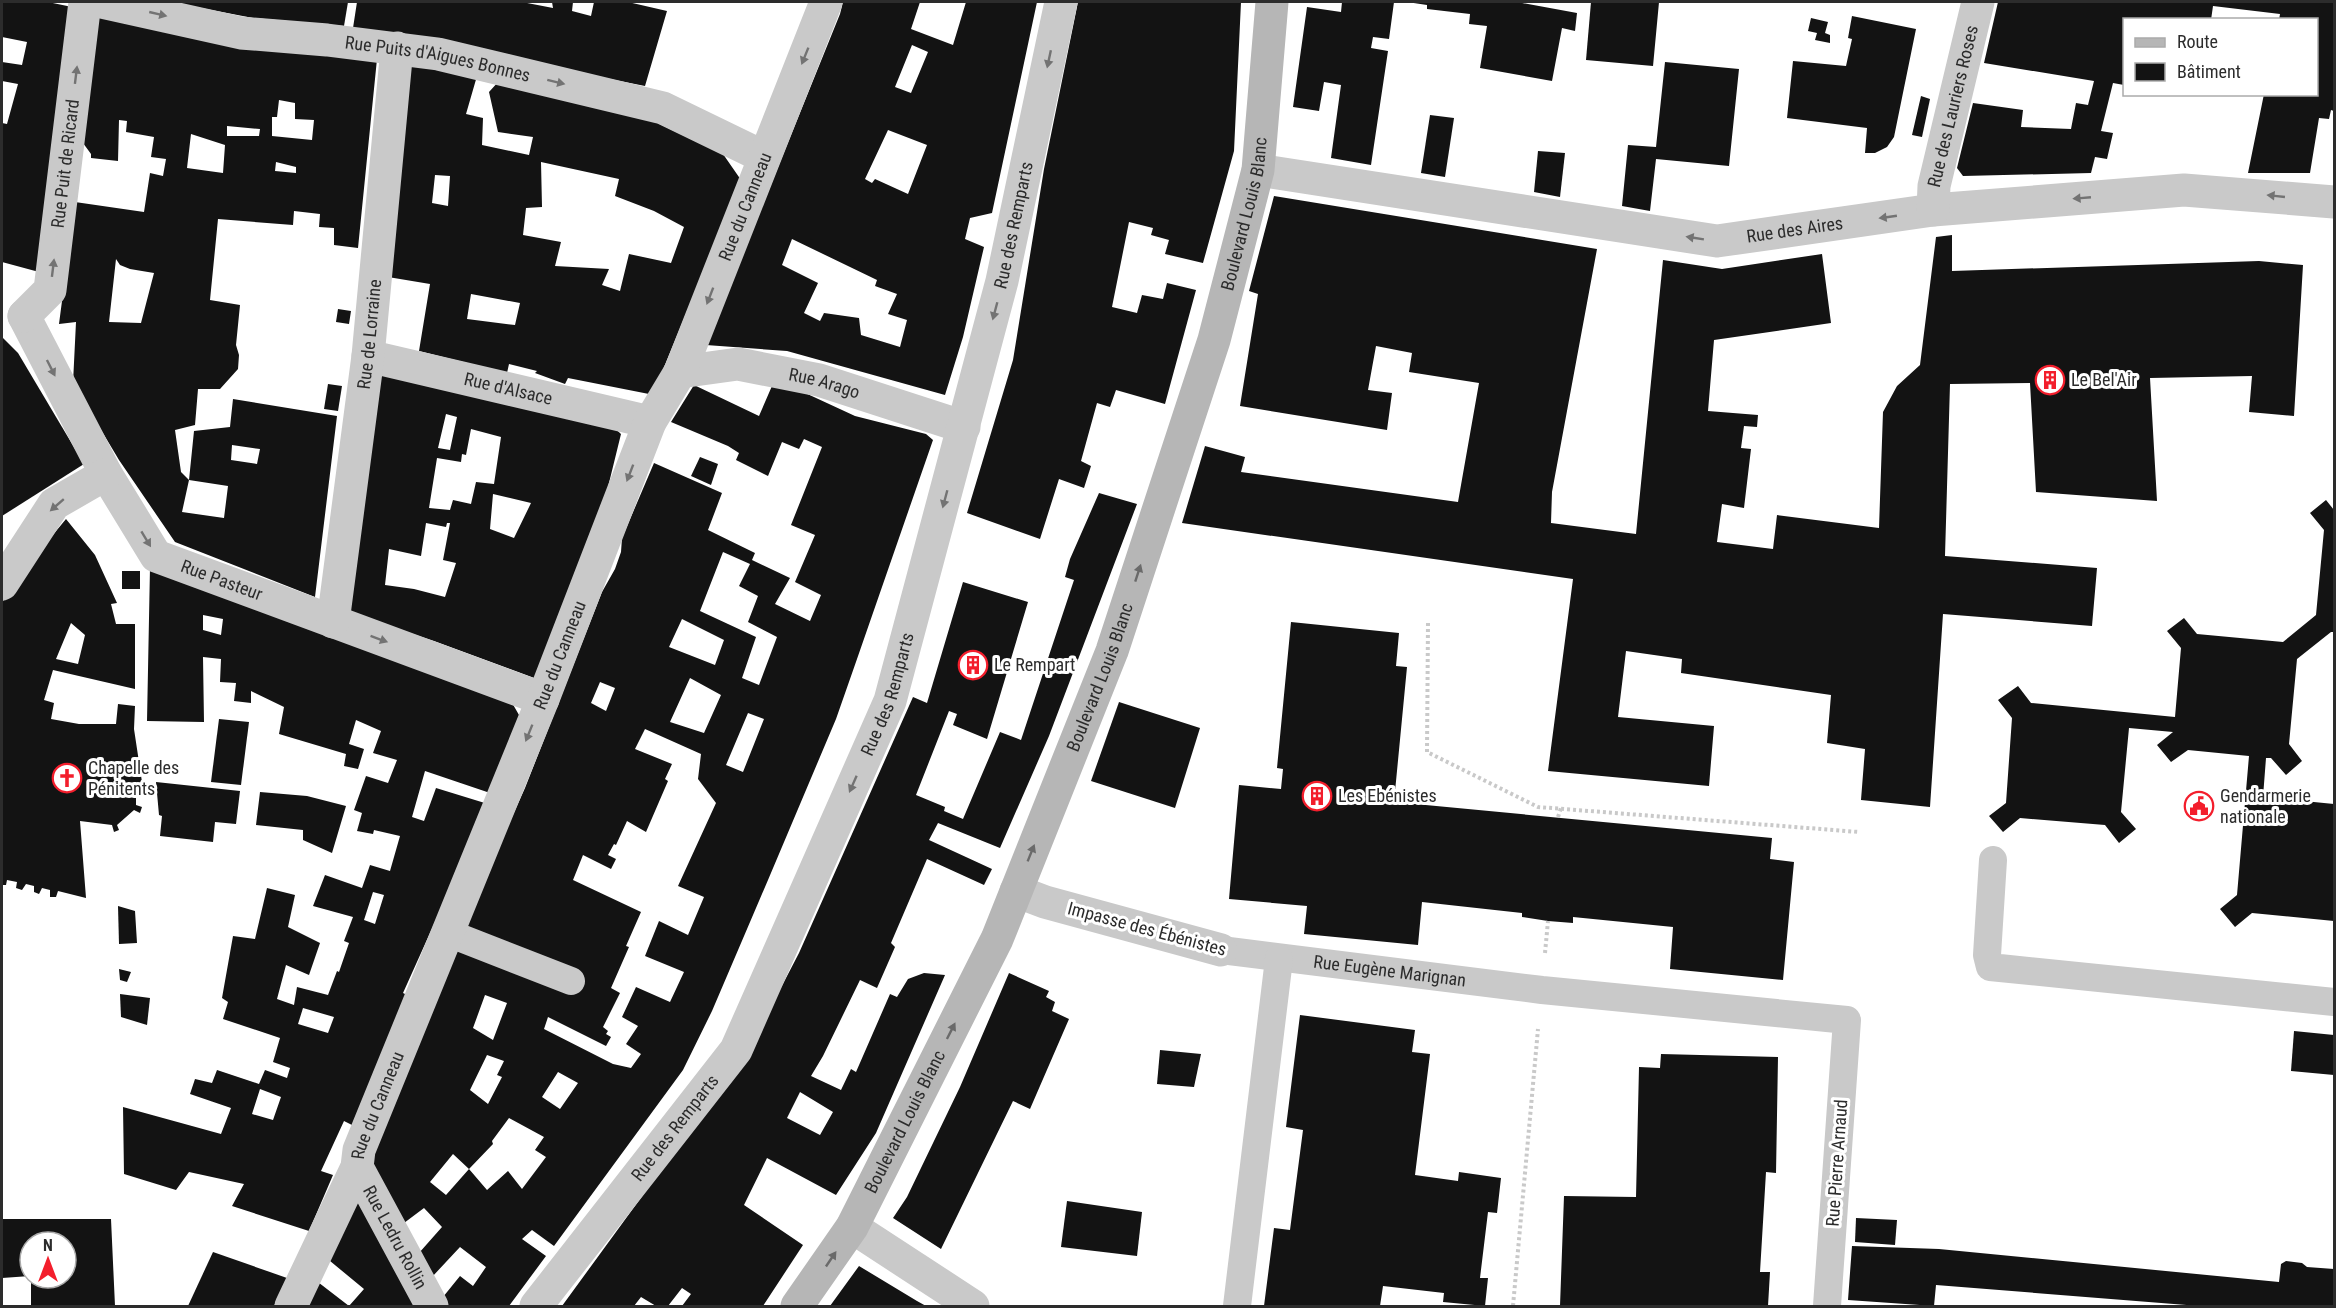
<svg xmlns="http://www.w3.org/2000/svg" width="2336" height="1308" font-family="'Roboto Condensed',sans-serif">
	<style>
		.building { fill: #131313; fill-rule: evenodd }
		.lines { fill: none; stroke-linecap: round; stroke-linejoin: round }
		.path { stroke: #c9c9c9; stroke-width: 4; stroke-dasharray: 3 3; stroke-linecap: butt }
		.lane { stroke: #c9c9c9; stroke-width: 28 }
		.street { stroke: #c9c9c9; stroke-width: 33 }
		.secondary { stroke: #b6b6b6; stroke-width: 33 }
		.oneway { fill: #737373 }
		.oneway2 { fill: #6a6a6a }
		.labels { text-anchor: middle; stroke-width: 6; stroke-linejoin: round; paint-order: stroke }
		.street-label { font-size: 18px; fill: #2c2c2c; stroke: #fff }
		.poi-label { font-size: 18px; fill: #2c2c2c; stroke: #fff; text-anchor: start }
	</style>
	<rect width="100%" height="100%" fill="#fff"/>
	<g class="building">
		<polygon points="2,2 48,2 72,7 39,272 2,262 2,123 7,124 18,84 2,81 2,62 22,65 27,42 2,37"/>
		<polygon points="170,2 348,2 344,26 253,18"/>
		<polygon points="357,2 522,2 553,8 552,2 573,2 572,11 591,16 594,2 628,2 667,11 645,86 353,28"/>
		<path d="M843,2H920L911,29L953,45L966,2H1037L992,213L970,218L965,239L984,247L963,337L945,395L787,351L706,345L840,14ZM912,45L928,52L911,93L895,87ZM888,130L927,145L908,194L875,179L872,183L865,179ZM792,239L877,280L875,286L897,294L888,314L907,320L900,347L861,335L859,318L824,313L820,321L804,313L818,283L782,265Z"/>
		<polygon points="1078,2 1241,2 1234,151 1203,263 1165,254 1169,240 1151,235 1153,228 1129,222 1112,307 1137,313 1142,295 1163,299 1167,283 1196,290 1165,404 1116,390 1110,407 1097,403 1081,461 1091,466 1084,488 1059,479 1040,539 967,513 1013,360 1044,169"/>
		<polygon points="1342,2 1394,2 1389,39 1373,37 1371,48 1388,51 1371,165 1331,158 1341,85 1324,82 1319,111 1293,107 1307,7 1341,12"/>
		<polygon points="1407,2 1517,2 1577,13 1575,31 1562,28 1552,81 1480,68 1487,26 1469,24 1470,14 1427,9 1427,5"/>
		<polygon points="1591,2 1659,2 1653,66 1586,60"/>
		<polygon points="1998,2 2334,2 2334,111 2331,110 2329,119 2319,118 2310,173 2248,173 2264,94 2316,94 2316,20 2279,20 2280,14 2213,6 2211,20 2124,20 2124,85 2113,83 2101,131 2113,133 2107,159 2095,157 2091,173 1963,176 1957,168 1973,103 2023,110 2021,127 2071,129 2076,103 2088,105 2094,81 1984,63"/>
		<path d="M97,16L377,59L358,248L334,245V228L319,227L320,214L294,211L293,225L218,219L210,300L240,305L236,345L239,355L238,369L220,389H198L195,425L175,430L181,472L189,480L182,512L224,518L228,486L189,480L194,431L230,427L233,399L337,416L315,597L175,542L119,460L73,383L76,322L59,324L75,202L144,212L150,173L163,176L166,159L151,157L154,137L126,132L127,121L119,120L118,161L91,158V154L83,143ZM279,100L295,103V119L314,120L312,140L272,136V117H277ZM227,126L260,129L259,136H227ZM191,134L225,145L223,173L187,168ZM276,162L296,167V173L275,171ZM116,259L120,265L130,269L154,273L141,323L109,322ZM232,445L260,449L257,464L231,460Z"/>
		<polygon points="1852,16 1916,29 1894,137 1887,147 1875,153 1865,153 1867,128 1787,118 1793,61 1846,66 1852,39 1848,38"/>
		<polygon points="1811,18 1828,22 1825,33 1830,35 1830,43 1815,40 1817,33 1808,31"/>
		<polygon points="1665,62 1739,69 1729,166 1656,159 1650,211 1622,206 1628,145 1656,147"/>
		<path d="M406,64L477,76L466,114L483,118L482,145L529,155L533,137L498,132L489,92L499,81L636,113L723,154L741,180L655,389L649,394L568,378L565,384L535,373L537,371L509,364L507,373L419,351L430,284L382,276ZM541,162L619,179L615,196L654,211L684,227L671,263L629,254L620,291L602,285L609,269L555,266L561,242L523,235L526,208L542,207ZM435,175L450,176L448,206L432,203ZM471,294L520,303L515,325L467,319Z"/>
		<polygon points="1921,96 1930,99 1922,137 1912,135"/>
		<polygon points="1430,115 1454,118 1445,177 1421,173"/>
		<polygon points="1538,151 1565,153 1560,197 1534,192"/>
		<polygon points="1274,196 1597,249 1552,492 1551,523 1636,534 1663,260 1722,269 1822,254 1831,323 1714,340 1708,411 1758,415 1757,427 1744,426 1741,448 1751,449 1744,508 1722,504 1717,542 1773,549 1777,515 1879,528 1883,412 1897,386 1920,365 1936,237 1952,235 1952,271 2259,261 2303,265 2294,416 2249,412 2252,376 2150,378 2157,501 2036,492 2030,383 1950,384 1945,556 2097,568 2092,626 1943,614 1930,807 1861,800 1865,749 1827,743 1831,695 1681,673 1682,659 1626,651 1618,717 1714,726 1709,786 1548,771 1573,579 1182,523 1205,446 1245,457 1241,472 1458,502 1479,383 1409,372 1412,353 1376,346 1368,390 1392,393 1387,430 1240,406 1258,294 1249,291"/>
		<polygon points="338,309 351,311 349,324 336,322"/>
		<polygon points="2,337 18,353 84,464 2,516"/>
		<path d="M372,368L609,423L621,434L608,487L537,679L434,641L343,611ZM446,414L457,417L450,450L438,448ZM471,429L501,437L494,484L476,482L471,504L453,500L450,510L429,508L437,458L461,462L462,454L466,455ZM493,494L531,503L514,538L490,529ZM426,523L446,527L447,523H450L443,560L456,563L445,597L414,589L385,585L389,549L421,556Z"/>
		<path d="M775,379L855,416L926,434L933,440L857,659L836,719L768,880L712,1011L683,1070L554,1246L532,1230L522,1239L546,1256L509,1306H448L443,1297L460,1276L473,1286L486,1267L460,1247L432,1277L419,1253L442,1227L424,1208L404,1223L369,1162L463,927L525,788L602,592L615,569L621,552L622,538L654,463L722,493L708,530L755,553L752,560L790,578L775,604L810,621L821,595L795,582L815,535L791,525L822,447L804,439L799,449L782,442L768,476L736,460L739,453L728,446L671,422L694,385L759,416ZM723,552L750,564L739,586L758,596L748,622L777,637L759,685L742,678L756,637L700,611ZM682,619L724,640L715,665L669,647ZM690,678L721,695L704,733L670,722ZM600,682L615,688L606,711L591,703ZM748,713L764,719L743,772L726,765ZM645,729L701,754L698,779L716,803L678,886L704,897L688,935L659,921L645,956L684,972L670,1002L636,987L622,1017L638,1026L626,1044L641,1054L631,1068L613,1064L544,1029L548,1017L606,1046L611,1037L606,1034L608,1031L603,1027L620,993L611,988L629,947L626,946L641,912L573,880L583,855L611,869L616,859L608,855L614,844L616,845L627,821L646,832L668,781L665,779L672,764L635,749ZM485,995L507,1003L493,1040L473,1028ZM487,1055L504,1061L497,1075L502,1077L488,1104L470,1090ZM558,1072L578,1083L560,1109L542,1097ZM509,1118L544,1137L535,1150L546,1157L522,1189L508,1171L487,1190L469,1169L446,1195L430,1182L453,1154L469,1169L493,1144L492,1141Z"/>
		<polygon points="328,384 342,386 338,411 324,409"/>
		<polygon points="700,457 718,464 711,485 691,476"/>
		<path d="M1099,493L1137,504L1049,736L1000,848L938,823L929,840L992,869L984,885L927,859L891,943L895,947L877,988L860,980L823,1056L811,1076L841,1090L851,1069L856,1072L890,994L897,997L908,979L924,973L945,975L876,1133L836,1195L767,1158L744,1205L803,1245L763,1306H682L691,1294L682,1288L668,1306H656L641,1297L634,1306H562L748,1051L799,953L913,697L927,703L963,582L1028,602L987,739L953,725L957,714L949,711L916,795L945,807L944,811L963,819L1000,732L1021,740L1074,580L1065,577L1070,559ZM800,1092L833,1112L820,1135L787,1118Z"/>
		<polygon points="2326,500 2334,510 2334,632 2331,632 2297,659 2289,744 2302,761 2286,775 2271,758 2266,758 2263,797 2334,804 2334,921 2252,913 2235,927 2220,909 2237,895 2249,756 2188,750 2171,762 2157,745 2173,732 2129,728 2121,812 2136,829 2119,843 2105,825 2020,818 2003,832 1989,816 2006,803 2012,718 1998,700 2018,686 2031,703 2175,717 2181,648 2167,631 2184,618 2197,634 2283,642 2316,615 2324,530 2310,513"/>
		<path d="M66,519L95,555L117,603L111,604L116,624H135V689L53,670L44,700L54,703L51,719L79,724H116L118,704L135,706L134,729L142,782L136,784V805L142,807L140,813L134,810L117,825L119,830L114,832L112,825L80,821L86,898L58,891L56,897H50V890L42,888L39,894L34,892V886L26,884L22,890L16,888L17,882L7,880L6,885H2V603L14,582ZM71,623L85,635L78,664L56,659Z"/>
		<path d="M150,567L507,694L523,722L493,794L425,771L412,817L424,821L436,788L488,804L403,993L407,995L354,1126L344,1121L321,1171L333,1175L309,1231L232,1206L244,1184L189,1172L176,1190L124,1174L123,1107L221,1134L231,1108L190,1094L195,1079L212,1083L217,1070L259,1084L265,1070L287,1078L290,1068L273,1062L280,1038L223,1019L228,1002L222,998L233,936L255,939L267,888L295,895L288,927L320,943L309,975L286,965L277,999L294,1005L297,987L328,995L337,971L339,972L349,943L344,941L353,917L313,906L325,875L362,888L370,865L390,871L400,836L374,830L373,834L357,831L362,813L354,810L366,776L388,783L397,760L373,753L381,731L356,720L349,744L364,749L358,769L344,766L346,754L279,734L284,707L251,691V703L234,701L236,683L220,682L221,659L203,657L204,722L147,721ZM203,615L223,619L221,635L203,630ZM373,892L384,895L375,924L364,920ZM303,1008L334,1017L328,1033L298,1024ZM260,1089L281,1097L273,1120L252,1114Z"/>
		<rect x="122" y="571" width="18" height="18"/>
		<polygon points="1291,622 1399,633 1396,666 1407,667 1394,802 1772,838 1770,859 1794,862 1783,980 1670,969 1673,927 1573,917 1573,923 1548,921 1522,917 1522,913 1422,902 1418,945 1304,934 1307,906 1229,899 1239,785 1281,789 1283,769 1277,768"/>
		<polygon points="1119,702 1200,728 1175,808 1091,781"/>
		<polygon points="219,719 249,722 241,785 211,782"/>
		<polygon points="156,782 240,791 236,824 215,822 213,842 160,836 162,816 159,815"/>
		<polygon points="260,792 307,796 346,806 332,853 303,840 303,830 256,825"/>
		<polygon points="118,906 135,911 137,943 119,944"/>
		<polygon points="119,969 131,972 127,982 120,980"/>
		<polygon points="1009,973 1049,991 1046,997 1055,1002 1052,1011 1069,1019 1030,1109 1013,1101 941,1249 893,1218 907,1197 960,1087"/>
		<polygon points="120,994 150,998 147,1025 121,1017"/>
		<polygon points="1300,1015 1415,1030 1412,1052 1430,1054 1415,1175 1458,1181 1459,1172 1501,1178 1497,1213 1488,1212 1480,1278 1488,1278 1485,1306 1443,1302 1444,1293 1383,1286 1380,1306 1264,1306 1274,1228 1290,1230 1303,1130 1286,1127"/>
		<polygon points="2294,1031 2334,1035 2334,1075 2291,1071"/>
		<polygon points="1160,1050 1201,1054 1194,1087 1157,1084"/>
		<polygon points="1661,1054 1778,1057 1776,1173 1766,1172 1760,1272 1770,1272 1768,1306 1560,1306 1564,1196 1636,1197 1639,1067 1660,1068"/>
		<polygon points="352,1197 361,1201 414,1306 301,1306 314,1279 349,1306 364,1289 324,1256"/>
		<polygon points="1067,1201 1142,1212 1137,1256 1061,1247"/>
		<polygon points="1856,1218 1897,1220 1895,1245 1855,1242"/>
		<polygon points="2,1219 111,1219 115,1306 31,1306 31,1278 66,1278 66,1242 30,1242 30,1276 2,1278"/>
		<polygon points="1852,1246 1939,1249 2279,1282 2281,1264 2286,1261 2302,1263 2307,1267 2334,1269 2334,1306 2199,1306 1936,1285 1934,1306 1848,1300"/>
		<polygon points="213,1252 287,1278 274,1306 188,1306"/>
		<polygon points="859,1266 917,1301 926,1306 830,1306"/>
	</g>
	<g class="lines">
		<g class="path">
			<polyline points="1428,623 1427,752 1538,807 1859,832"/>
			<polyline points="1558,817 1561,808"/>
			<polyline points="1545,953 1548,921"/>
			<polyline points="1513,1306 1538,1029"/>
		</g>
		<g class="lane">
			<polyline points="1993,860 1987,955 1990,967 2334,1002"/>
			<polyline points="448,933 571,981"/>
			<path id="s1" d="M1221,950L1542,990L1847,1020L1827,1306"/>
			<polyline points="1237,1306 1279,959"/>
		</g>
		<g class="street">
			<path id="s2" d="M101,2L241,33L327,40L438,54L663,108L764,157"/>
			<path id="s3" d="M1258,170L1717,241L1933,210L2184,190L2334,202"/>
			<path id="s4" d="M1933,210L1934,186L1978,2"/>
			<path id="s5" d="M24,316L106,474L156,556L543,699"/>
			<path id="s6" d="M24,316L50,290L85,2"/>
			<path id="s7" d="M368,356L650,422"/>
			<path id="s8" d="M680,372L738,364L819,380L964,427"/>
			<polyline points="2,584 54,504 106,474"/>
			<path id="s9" d="M333,622L368,356L397,48"/>
			<polyline points="1016,891 1045,902 1221,950"/>
			<path id="s10" d="M357,1167L432,1306"/>
			<polyline points="852,1227 973,1306"/>
			<path id="s11" d="M291,1306L357,1167L359,1150L543,699L650,422L680,372L826,2"/>
			<path id="s12" d="M536,1306L736,1050L890,701L1002,281L1061,2"/>
		</g>
		<path class="secondary" id="s13" d="M797,1306L852,1227L997,939L1112,651L1214,340L1258,170L1272,2"/>
	</g>
	<defs><path id="oneway-solid" d="M-6-.8H1V-3.2L6.5 0L1 3.2V.8H-6Z" transform="scale(1.5)"/></defs>
	<g class="oneway">
		<use href="#oneway-solid" transform="translate(158 14) rotate(13)"/>
		<use href="#oneway-solid" transform="translate(805 56) rotate(112)"/>
		<use href="#oneway-solid" transform="translate(1049 59) rotate(102)"/>
		<use href="#oneway-solid" transform="translate(76 75) rotate(-83)"/>
		<use href="#oneway-solid" transform="translate(556 82) rotate(14)"/>
		<use href="#oneway-solid" transform="translate(2276 196) rotate(-174)"/>
		<use href="#oneway-solid" transform="translate(2082 198) rotate(175)"/>
		<use href="#oneway-solid" transform="translate(1888 217) rotate(172)"/>
		<use href="#oneway-solid" transform="translate(1695 238) rotate(-171)"/>
		<use href="#oneway-solid" transform="translate(53 268) rotate(-83)"/>
		<use href="#oneway-solid" transform="translate(710 296) rotate(111)"/>
		<use href="#oneway-solid" transform="translate(995 311) rotate(105)"/>
		<use href="#oneway-solid" transform="translate(51 368) rotate(63)"/>
		<use href="#oneway-solid" transform="translate(630 473) rotate(111)"/>
		<use href="#oneway-solid" transform="translate(945 499) rotate(105)"/>
		<use href="#oneway-solid" transform="translate(57 505) rotate(139)"/>
		<use href="#oneway-solid" transform="translate(146 539) rotate(59)"/>
		<use href="#oneway-solid" transform="translate(379 639) rotate(20)"/>
		<use href="#oneway-solid" transform="translate(529 733) rotate(112)"/>
		<use href="#oneway-solid" transform="translate(853 784) rotate(114)"/>
	</g>
	<g class="oneway2">
		<use href="#oneway-solid" transform="translate(1138 573) rotate(-72)"/>
		<use href="#oneway-solid" transform="translate(1031 853) rotate(-68)"/>
		<use href="#oneway-solid" transform="translate(951 1031) rotate(-63)"/>
		<use href="#oneway-solid" transform="translate(831 1259) rotate(-56)"/>
	</g>
	<defs>
		<g id="building-ring" transform="scale(1.5)"><circle r="9.5" fill="#fff" stroke="#f31e2c" stroke-width="1.5"/><path d="M-4-6H4V6H1V3H-1V6H-4ZM-2.5-4.3h1.7v1.8h-1.7ZM.8-4.3h1.7v1.8H.8ZM-2.5-1h1.7V.8h-1.7ZM.8-1h1.7V.8H.8Z" fill="#f31e2c"/></g>
		<g id="church-ring" transform="scale(1.5)"><circle r="9.5" fill="#fff" stroke="#f31e2c" stroke-width="1.5"/><path d="M-1.2-6h2.4v3.5h3.3v2.4h-3.3V6h-2.4V-.1h-3.3v-2.4h3.3Z" fill="#f31e2c"/></g>
		<g id="civic-ring" transform="scale(1.5)"><circle r="9.5" fill="#fff" stroke="#f31e2c" stroke-width="1.5"/><path d="M-.6-6.5H3V-4.5H.6V-3L4-1V1h2V6H-6V1h2V-1L-.6-3ZM-1.2 2.5V6h2.4V2.5Z" fill="#f31e2c"/></g>
	</defs>
	<g fill-rule="evenodd">
		<use href="#building-ring" x="2050" y="380"/>
		<use href="#building-ring" x="973" y="665"/>
		<use href="#church-ring" x="67" y="778"/>
		<use href="#building-ring" x="1317" y="796"/>
		<use href="#civic-ring" x="2199" y="806"/>
	</g>
	<g class="labels">
		<g class="street-label">
			<text dy="6" stroke="none"><textPath href="#s2" startOffset="342">Rue Puits d'Aigues Bonnes</textPath></text>
			<text dy="6" stroke="none"><textPath href="#s4" startOffset="106">Rue des Lauriers Roses</textPath></text>
			<text dy="6" stroke="none"><textPath href="#s6" startOffset="164">Rue Puit de Ricard</textPath></text>
			<text dy="6" stroke="none"><textPath href="#s11" startOffset="1191">Rue du Canneau</textPath></text>
			<text dy="6" stroke="none"><textPath href="#s13" startOffset="1186">Boulevard Louis Blanc</textPath></text>
			<text dy="6" stroke="none"><textPath href="#s12" startOffset="1198">Rue des Remparts</textPath></text>
			<text dy="6" stroke="none"><textPath href="#s3" startOffset="543">Rue des Aires</textPath></text>
			<text dy="6" stroke="none"><textPath href="#s9" startOffset="290">Rue de Lorraine</textPath></text>
			<text dy="6" stroke="none"><textPath href="#s8" startOffset="147">Rue Arago</textPath></text>
			<text dy="6" stroke="none"><textPath href="#s7" startOffset="144">Rue d'Alsace</textPath></text>
			<text dy="6" stroke="none"><textPath href="#s5" startOffset="344">Rue Pasteur</textPath></text>
			<text dy="6" stroke="none"><textPath href="#s11" startOffset="705">Rue du Canneau</textPath></text>
			<text dy="6" stroke="none"><textPath href="#s13" startOffset="700">Boulevard Louis Blanc</textPath></text>
			<text dy="6" stroke="none"><textPath href="#s12" startOffset="712">Rue des Remparts</textPath></text>
			<text transform="translate(1147 929) rotate(15)" y="6">Impasse des Ébénistes</text>
			<text dy="6" stroke="none"><textPath href="#s1" startOffset="170">Rue Eugène Marignan</textPath></text>
			<text dy="6" stroke="none"><textPath href="#s11" startOffset="219">Rue du Canneau</textPath></text>
			<text dy="6" stroke="none"><textPath href="#s13" startOffset="214">Boulevard Louis Blanc</textPath></text>
			<text dy="6" stroke="none"><textPath href="#s12" startOffset="226">Rue des Remparts</textPath></text>
			<text transform="translate(1837 1163) rotate(-86)" y="6">Rue Pierre Arnaud</text>
			<text dy="6" stroke="none"><textPath href="#s10" startOffset="80">Rue Ledru Rollin</textPath></text>
		</g>
		<g class="poi-label">
			<text x="2071" y="386">Le Bel'Air</text>
			<text x="994" y="671">Le Rempart</text>
			<text x="88" y="774">Chapelle des<tspan x="88" dy="21">Pénitents</tspan></text>
			<text x="1338" y="802">Les Ebénistes</text>
			<text x="2220" y="802">Gendarmerie<tspan x="2220" dy="21">nationale</tspan></text>
		</g>
	</g>
	<rect width="2336" height="1308" fill="none" stroke="#2c2c2c" stroke-width="6"/>
	<rect x="2123" y="18" width="195" height="78" fill="#ffffff" stroke="#ababab" stroke-width="1.5"/>
	<rect x="2135" y="38" width="30" height="9" fill="#b6b6b6" stroke="#ababab" stroke-width="1.5"/>
	<text x="2177" y="48" font-size="18" fill="#2c2c2c">Route</text>
	<rect x="2135" y="63" width="30" height="18" fill="#131313" stroke="#ababab" stroke-width="1.5"/>
	<text x="2177" y="78" font-size="18" fill="#2c2c2c">Bâtiment</text>
	<g transform="translate(48 1260)"><circle r="28" fill="#ffffff" stroke="#ababab" stroke-width="1.5"/>
	<path d="M0-4.5L10 22L0 15L-10 22Z" fill="#f31e2c"/>
	<text y="-9" font-size="16" font-weight="bold" text-anchor="middle" fill="#2c2c2c">N</text>
	</g>
</svg>
